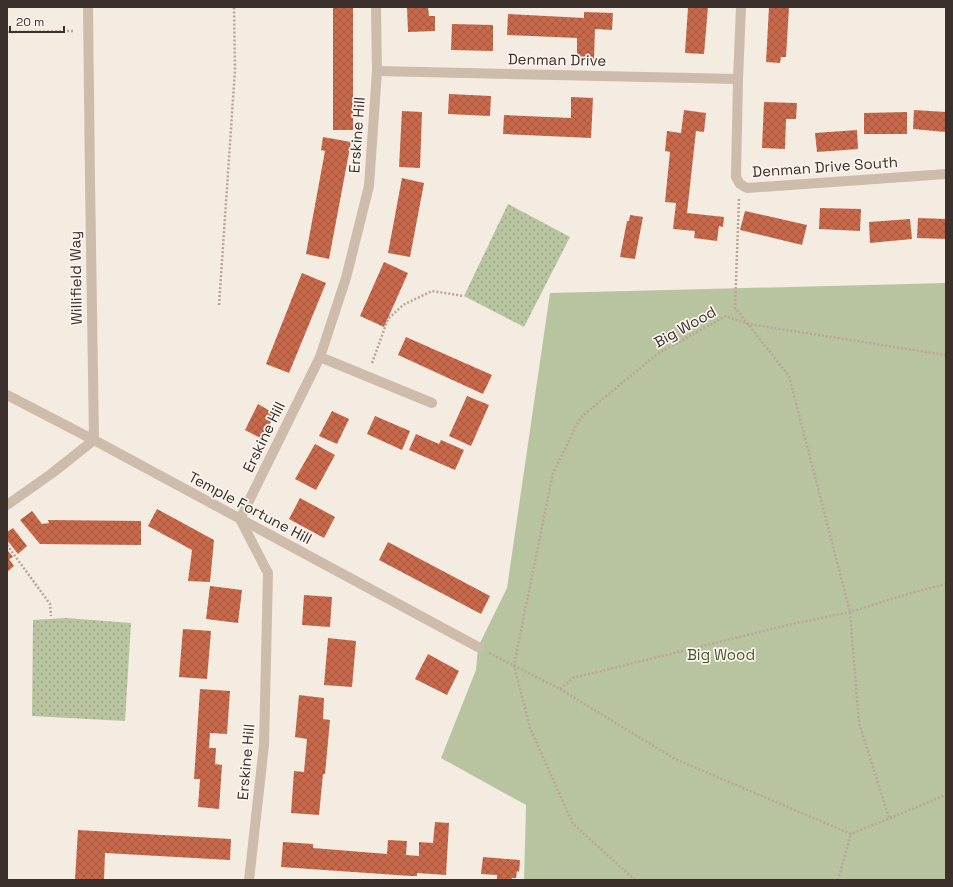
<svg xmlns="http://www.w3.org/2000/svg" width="953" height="887" font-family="'Space Grotesk',sans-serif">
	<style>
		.park { fill: #b8c4a0 }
		.garden { fill: url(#garden-dots) }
		.building { fill: url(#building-cross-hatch) }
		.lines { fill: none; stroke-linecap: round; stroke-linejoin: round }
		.path { stroke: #b9a596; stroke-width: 2.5; stroke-dasharray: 2 2; stroke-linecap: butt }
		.minor { stroke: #cdbbac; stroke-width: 10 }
		.labels { text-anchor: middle; stroke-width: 3.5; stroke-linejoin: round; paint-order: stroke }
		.street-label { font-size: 15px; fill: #3b302b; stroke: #fbf5ee }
		.park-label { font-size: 15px; fill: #4a5a2e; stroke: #fbf5ee }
	</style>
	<defs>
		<pattern id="garden-dots" width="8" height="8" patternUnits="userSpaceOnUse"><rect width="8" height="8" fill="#b8c4a0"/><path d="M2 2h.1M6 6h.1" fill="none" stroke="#97a083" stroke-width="1.8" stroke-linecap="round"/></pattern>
		<pattern id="building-cross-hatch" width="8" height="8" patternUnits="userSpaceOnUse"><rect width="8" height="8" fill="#c8694b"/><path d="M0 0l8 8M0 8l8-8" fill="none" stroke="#a4573f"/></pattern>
	</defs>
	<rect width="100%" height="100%" fill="#f4ebe1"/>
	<polygon class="park" points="946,283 946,880 524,880 526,805 441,758 476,670 478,647 507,588 550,293"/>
	<g class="garden">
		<polygon points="508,204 570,237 524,327 464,296"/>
		<polygon points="66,618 131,623 125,721 32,716 33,620"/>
	</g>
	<g class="building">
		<rect x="333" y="7" width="20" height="123"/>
		<polygon points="407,7 428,7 429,16 435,16 435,31 408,32"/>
		<polygon points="688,7 708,7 704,54 685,53"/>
		<polygon points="769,7 789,7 786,57 781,57 780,63 766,62"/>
		<polygon points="584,12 613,13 612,30 595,29 594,60 577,58 577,38 507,35 508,14 584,18"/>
		<polygon points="452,24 493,25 493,51 451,50"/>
		<polygon points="449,94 491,96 490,116 448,114"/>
		<polygon points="571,97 593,98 591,138 503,134 504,115 571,118"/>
		<polygon points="764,102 797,103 796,119 786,119 785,149 762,148"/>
		<polygon points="684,110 706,113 704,132 696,131 687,213 724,217 723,227 719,226 717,241 694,238 695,231 673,229 676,203 665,202 670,152 665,151 667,131 681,133"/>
		<polygon points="914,110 946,112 946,132 913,129"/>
		<polygon points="402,111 422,112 420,168 399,167"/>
		<polygon points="907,112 907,134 864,134 864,113"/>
		<polygon points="857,130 858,149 817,152 815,133"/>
		<polygon points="323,137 351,142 329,259 306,254 325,151 321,150"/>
		<polygon points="402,178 424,183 410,257 388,253"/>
		<polygon points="820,208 861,209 860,231 819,229"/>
		<polygon points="745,211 807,225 802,245 740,230"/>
		<polygon points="630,215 643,217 635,259 620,257 627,221 629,221"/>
		<polygon points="918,218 946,219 946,239 917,238"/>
		<polygon points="910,219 912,239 870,243 869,222"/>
		<polygon points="384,262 408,273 384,327 360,316"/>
		<polygon points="302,273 326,283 289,373 266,364"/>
		<polygon points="406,337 492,375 483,394 398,355"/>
		<polygon points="467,396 489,405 471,446 449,436"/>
		<polygon points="258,404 275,414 262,439 245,430"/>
		<polygon points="332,411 349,419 337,444 319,436"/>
		<polygon points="375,416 410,431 402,450 367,434"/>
		<polygon points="416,434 439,444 441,440 464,450 455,470 409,450"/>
		<polygon points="315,444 335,455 316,490 295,479"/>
		<polygon points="300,498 335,517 324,538 289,519"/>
		<polygon points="157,509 214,540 210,582 188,581 192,550 148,526"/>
		<polygon points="32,511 42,524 49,523 48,520 141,521 141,545 40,544 20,520"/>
		<polygon points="13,528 27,546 18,554 7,540 7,532"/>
		<polygon points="388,542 490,596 481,614 379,560"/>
		<polygon points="7,550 13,557 9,559 14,566 7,572"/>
		<polygon points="210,586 242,590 238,623 206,619"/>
		<polygon points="304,595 332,597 330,627 302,625"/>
		<polygon points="183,629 211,631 207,679 179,677"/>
		<polygon points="328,638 356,641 352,687 324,685"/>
		<polygon points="428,654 459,671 447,695 415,679"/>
		<polygon points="200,689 230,691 227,734 210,733 209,748 216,748 215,764 222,765 219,809 198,807 200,779 194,779"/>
		<polygon points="299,695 324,698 323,719 330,720 325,774 323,774 319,815 291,813 294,771 304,772 307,739 295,737"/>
		<polygon points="435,822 449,823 446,875 417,873 417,876 411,876 281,867 283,842 313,844 313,848 387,854 388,840 407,841 406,855 419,856 419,842 433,843"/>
		<polygon points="78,830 231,839 230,860 105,853 104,880 75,880"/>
		<polygon points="483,857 520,860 519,872 517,871 516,878 512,878 511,880 497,880 497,875 481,874"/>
	</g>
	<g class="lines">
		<g class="path">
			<polyline points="7,32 74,31"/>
			<polyline points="739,199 735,308 789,376 850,612 859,723 889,818"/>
			<polyline points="219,305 235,70 234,7"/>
			<polyline points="372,363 388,319 403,305 432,291 464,296"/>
			<polyline points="7,545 50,604 51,616"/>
			<polyline points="489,653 560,689 573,678 792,624 850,612 911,593 946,584"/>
			<polyline points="560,689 675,759 851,834 946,795"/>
			<polyline points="635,880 573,824 530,728 514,665 553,473 580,418 657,354 726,316 748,324 946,355"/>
			<polyline points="838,880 851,834"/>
		</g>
		<g class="minor">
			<polyline points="741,7 738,79 736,177 740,184 747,188 946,174"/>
			<polyline points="377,71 738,79"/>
			<polyline points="320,357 432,403"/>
			<polyline points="7,395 94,440 478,647"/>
			<polyline points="7,505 51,474 94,440 90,181 88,7"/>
			<polyline points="249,880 264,745 268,573 240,519 320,357 346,278 369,186 377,71 376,7"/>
		</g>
	</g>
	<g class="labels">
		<g class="street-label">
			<text transform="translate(557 60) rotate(1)" y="5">Denman Drive</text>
			<text transform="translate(357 135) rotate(-86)" y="5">Erskine Hill</text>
			<text transform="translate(825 167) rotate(-4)" y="5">Denman Drive South</text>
			<text transform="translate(76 278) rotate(-91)" y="5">Willifield Way</text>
			<text transform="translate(685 327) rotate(-29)" y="5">Big Wood</text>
			<text transform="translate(264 437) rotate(-64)" y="5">Erskine Hill</text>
			<text transform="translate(250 508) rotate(28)" y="5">Temple Fortune Hill</text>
			<text transform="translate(246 762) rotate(-85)" y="5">Erskine Hill</text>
		</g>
		<g class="park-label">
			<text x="721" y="660">Big Wood</text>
		</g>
	</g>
	<rect width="953" height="887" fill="none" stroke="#3b302b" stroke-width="16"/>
	<path d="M10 26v6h54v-6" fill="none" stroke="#3b302b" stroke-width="2"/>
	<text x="16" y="26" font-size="12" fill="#3b302b" stroke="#fbf5ee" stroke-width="3" paint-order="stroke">20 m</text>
</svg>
